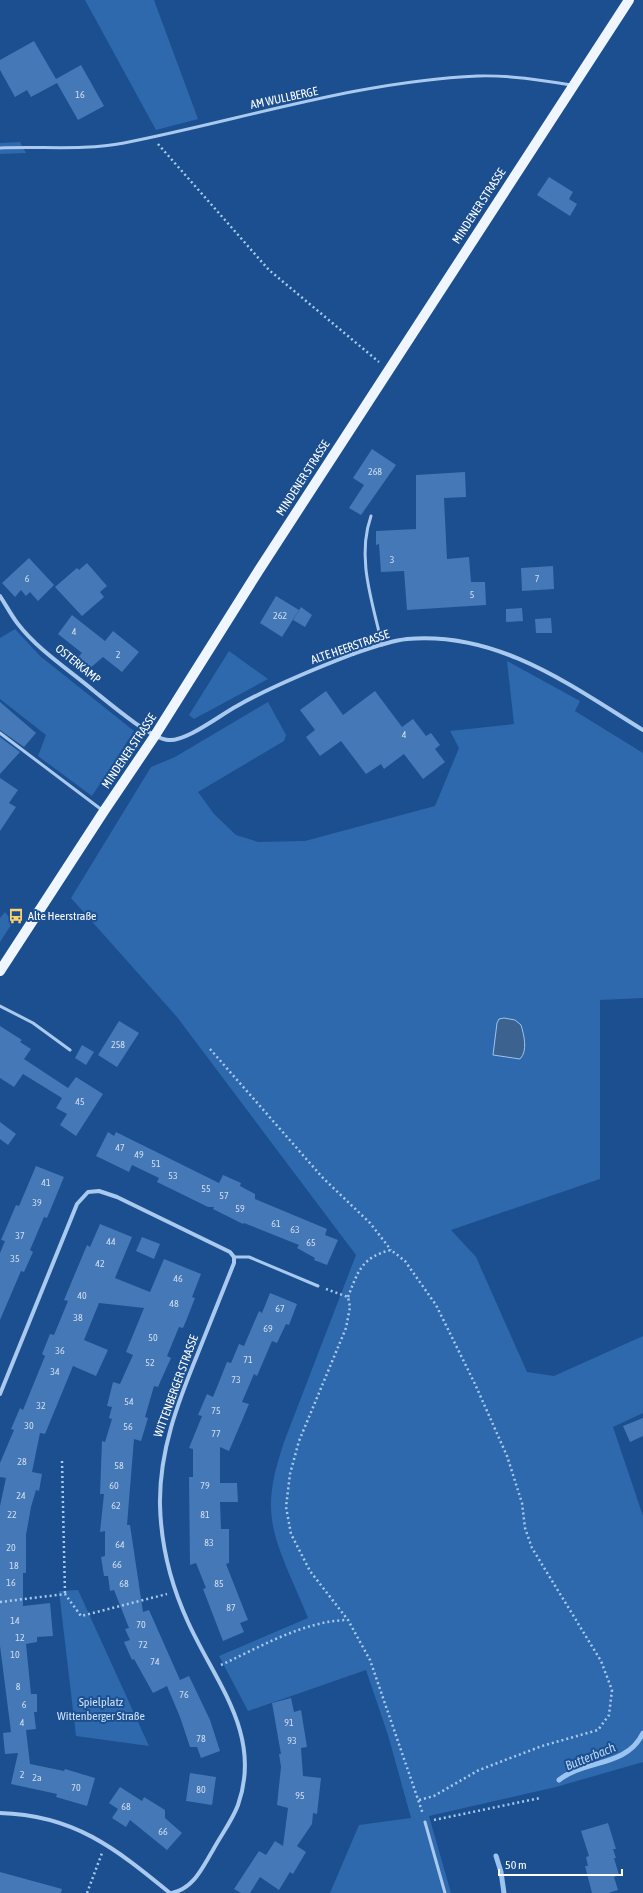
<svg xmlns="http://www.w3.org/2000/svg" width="643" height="1893" font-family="'Asap Condensed',sans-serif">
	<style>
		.green { fill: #2e69ad }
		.water { fill: #3c6290; stroke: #9cc4f0 }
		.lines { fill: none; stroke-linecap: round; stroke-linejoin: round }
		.stream { stroke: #9cc4f0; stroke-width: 5 }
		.building { fill: #4478b7 }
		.path { stroke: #a9c9ee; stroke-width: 2.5; stroke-dasharray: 2 3; stroke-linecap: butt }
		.lane { stroke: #a9c9ee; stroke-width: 3 }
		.street { stroke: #a9c9ee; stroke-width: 4 }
		.primary { stroke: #f0f6ff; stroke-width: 10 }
		.labels { text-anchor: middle; stroke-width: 4; stroke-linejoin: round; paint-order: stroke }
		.number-label { font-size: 10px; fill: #d0dded }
		.street-label { font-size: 12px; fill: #fff; stroke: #1b4f8f }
		.poi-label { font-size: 12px; fill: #fff; stroke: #1b4f8f; text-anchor: start }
		.park-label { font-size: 12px; fill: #cfe3fa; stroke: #1b4f8f }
		.water-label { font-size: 13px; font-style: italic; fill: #b5d3f5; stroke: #1b4f8f }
	</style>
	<rect width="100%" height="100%" fill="#1b4f8f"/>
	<g class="green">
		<polygon points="85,0 154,0 198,119 156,130"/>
		<polygon points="20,142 26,153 0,154 0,143"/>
		<polygon points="15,629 40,656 134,731 92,796 38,756 46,735 0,699 0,638"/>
		<polygon points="229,651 268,679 194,719 189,715"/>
		<path d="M507,661L580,701L575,711L643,753V998L600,1000V1179L451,1230L476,1257L527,1372L554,1376L643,1336V1413L613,1427L643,1516V1762L556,1787L429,1816L451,1893H330L359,1825L411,1818L388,1735L366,1670L248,1711L219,1656L308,1618C297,1589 276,1550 272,1520C268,1493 276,1467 284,1442L356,1255L177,1017L71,898L151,767L175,757L268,702L286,735L284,741L198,792L214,814L236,835L258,842L305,841L435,806L459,748L450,731L514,724Z"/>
		<polygon points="5,912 13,922 0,942 0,918"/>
		<polygon points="78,1590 149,1746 76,1736 59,1591"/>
	</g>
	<path class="water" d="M504,1018L515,1020L521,1025C524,1035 528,1051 520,1059L493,1055L497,1023L499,1019Z"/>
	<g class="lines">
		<g class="stream">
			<path d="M559,1780C585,1759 626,1768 643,1733"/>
			<polyline points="496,1856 501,1872 504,1893"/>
		</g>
	</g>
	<g class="building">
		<polygon points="34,41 56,79 81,65 104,106 78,120 57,83 31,97 27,90 15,97 0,70 0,60"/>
		<polygon points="549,177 573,192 569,199 577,204 570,216 537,195"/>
		<polygon points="372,449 396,465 361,515 349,508 364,485 353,478"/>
		<polygon points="465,472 466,497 444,498 447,559 469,557 471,582 485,582 486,605 407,610 404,571 381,572 379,544 376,545 376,531 416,529 416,475"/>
		<polygon points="29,558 54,585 38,601 30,592 26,596 21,590 15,597 2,583"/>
		<polygon points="87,563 107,586 100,592 104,597 82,616 55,587 77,568 79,570"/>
		<polygon points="553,566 554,589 522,591 521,568"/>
		<polygon points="276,596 299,610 282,637 260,623"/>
		<polygon points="301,607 312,615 305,627 293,620"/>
		<polygon points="522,608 523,621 506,622 506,609"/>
		<polygon points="72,615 105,641 113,631 139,652 122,672 103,657 89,669 76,659 82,653 58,634"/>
		<polygon points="551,618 552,633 536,633 535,619"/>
		<polygon points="326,691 343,715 375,691 402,727 413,719 426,736 431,733 440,745 435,749 445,762 423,779 404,754 384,769 381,764 366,774 341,741 320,756 306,737 315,730 300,710"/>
		<polygon points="0,702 36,733 24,747 0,730"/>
		<polygon points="0,737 20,752 0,774"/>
		<polygon points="0,778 18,790 9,803 16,807 0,831"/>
		<polygon points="119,1021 139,1033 117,1067 98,1055"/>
		<polygon points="0,1026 22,1040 20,1042 31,1049 24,1059 68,1088 76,1077 103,1094 76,1136 60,1125 67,1114 56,1108 62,1098 23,1074 14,1087 0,1078"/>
		<polygon points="82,1045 94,1052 86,1065 75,1058"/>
		<polygon points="0,1122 16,1134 8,1145 0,1139"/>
		<polygon points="108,1132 114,1136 116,1132 219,1183 223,1175 241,1183 240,1186 255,1194 255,1199 327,1229 325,1235 338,1240 327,1265 314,1260 315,1258 297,1248 299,1245 244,1223 243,1224 213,1209 214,1207 208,1207 157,1182 159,1178 132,1165 129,1172 96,1156"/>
		<polygon points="36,1166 64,1177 47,1218 44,1217 30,1250 33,1252 24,1272 21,1271 0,1320 0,1253 5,1241 1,1240 16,1205 19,1206"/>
		<polygon points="100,1224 132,1237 115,1278 150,1292 164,1259 201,1274 192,1297 195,1298 186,1321 183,1328 179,1327 167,1356 171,1358 161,1380 158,1387 154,1386 145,1417 148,1418 141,1441 134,1439 127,1525 130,1525 143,1612 149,1610 180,1680 189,1676 210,1720 220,1751 201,1758 197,1747 190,1747 180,1717 167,1686 153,1693 134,1659 132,1660 124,1642 130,1640 125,1629 129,1628 114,1590 110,1591 108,1576 104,1576 101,1557 105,1556 105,1531 100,1532 104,1494 100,1494 102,1441 105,1442 112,1419 109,1418 112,1407 107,1406 113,1382 120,1384 133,1355 126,1352 144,1308 99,1303 84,1340 108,1350 96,1376 73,1366 45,1434 40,1433 32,1472 42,1474 39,1491 36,1490 31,1507 26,1535 26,1573 23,1573 23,1606 50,1603 53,1636 37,1637 37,1642 26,1644 31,1694 37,1694 37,1712 34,1712 36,1729 26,1730 30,1764 64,1771 65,1769 95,1778 87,1806 56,1797 57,1794 11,1784 18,1753 5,1754 3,1733 11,1732 0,1646 0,1506 6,1478 0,1477 0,1463 14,1430 11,1429 20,1408 23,1410 45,1356 42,1354 50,1334 54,1335 68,1301 64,1300 87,1245 90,1247"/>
		<polygon points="142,1237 160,1244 154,1259 136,1251"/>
		<polygon points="270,1293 297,1304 289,1325 286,1324 277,1343 272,1341 257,1376 254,1374 242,1402 249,1404 229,1451 220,1447 220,1483 237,1483 238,1502 220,1502 221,1529 229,1529 229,1563 226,1564 248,1620 240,1623 244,1632 223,1641 203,1589 206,1588 196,1563 190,1565 189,1477 193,1477 193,1449 189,1448 202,1416 198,1415 207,1394 213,1397 227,1362 231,1363 239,1344 244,1346 259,1311 262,1313"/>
		<polygon points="643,1418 643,1436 630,1442 623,1426"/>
		<polygon points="291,1698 294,1712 301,1710 307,1747 301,1748 303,1776 321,1778 317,1814 313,1813 312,1824 297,1846 306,1852 293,1874 290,1872 279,1890 260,1877 250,1893 241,1893 234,1889 259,1851 266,1855 275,1841 283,1846 288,1808 277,1805 281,1767 279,1754 281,1754 272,1703"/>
		<polygon points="190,1773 216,1777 212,1805 186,1801"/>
		<polygon points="120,1787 142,1801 144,1797 165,1810 165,1818 182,1833 167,1850 130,1820 126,1827 112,1818 118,1809 109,1803"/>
		<polygon points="608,1823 616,1849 613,1849 616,1858 614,1858 619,1875 614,1877 618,1890 608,1893 592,1893 585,1866 588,1866 586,1857 589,1856 581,1831"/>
		<polygon points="0,1872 62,1889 61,1893 0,1893"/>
	</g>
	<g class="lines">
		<g class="path">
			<polyline points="158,144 269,270 379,362"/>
			<polyline points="210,1049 323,1178 370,1223 391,1250"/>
			<polyline points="326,1289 348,1297 350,1307 346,1328 299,1441 290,1474 286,1507 291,1534 310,1571 348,1620 370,1660 423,1814"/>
			<path d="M348,1297C358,1271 362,1257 391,1250L405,1261L436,1305L475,1384L507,1456L522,1503L525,1528L532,1548L601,1661L612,1690L609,1715L598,1730L542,1746L479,1770L434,1796L419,1800"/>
			<polyline points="62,1461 65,1594"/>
			<polyline points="0,1602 65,1594 81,1616 167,1594"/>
			<path d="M221,1665C260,1647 304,1621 347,1620"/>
			<polyline points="434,1820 540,1798"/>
			<polyline points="87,1893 102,1853"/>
		</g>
		<g class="lane">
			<path d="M0,148C41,146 83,151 124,143C241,120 359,81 478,76C509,75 541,80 571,85"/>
			<path d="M371,516C356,559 373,603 382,645"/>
			<polyline points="0,733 102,810"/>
			<polyline points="0,1006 33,1023 70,1050"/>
			<polyline points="234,1257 249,1257 318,1286"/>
			<polyline points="425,1822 445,1893"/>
		</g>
		<g class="street">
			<path d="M0,596C6,605 11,615 18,624C38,650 69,670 94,691C109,703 150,738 168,740C186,742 220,715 237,706C274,685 314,669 353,654C370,648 389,641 407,639C498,631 570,685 643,730"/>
			<path d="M0,1394L77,1204L88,1192L99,1191L117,1197L230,1252L234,1257V1263C222,1293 210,1323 198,1353C178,1402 159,1451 160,1505C161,1546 171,1585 188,1622C215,1682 263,1734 238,1805C232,1821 221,1835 213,1850C202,1868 194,1888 172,1893"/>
			<path d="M0,1813C74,1815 115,1848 170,1893"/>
		</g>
		<polyline class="primary" points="0,971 104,811 154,737 259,570 629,0"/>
	</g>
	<defs>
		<g id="bus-bare" transform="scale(1.2)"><path d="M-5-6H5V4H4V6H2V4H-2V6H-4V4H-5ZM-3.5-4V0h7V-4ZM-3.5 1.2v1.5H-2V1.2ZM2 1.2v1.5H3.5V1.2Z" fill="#ffd166" stroke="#1b4f8f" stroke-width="2.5" paint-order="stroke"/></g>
	</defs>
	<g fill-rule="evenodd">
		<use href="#bus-bare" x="16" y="916"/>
	</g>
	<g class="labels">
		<g class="number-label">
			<text x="80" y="98">16</text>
			<text x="375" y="475">268</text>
			<text x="392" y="563">3</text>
			<text x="27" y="582">6</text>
			<text x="537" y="582">7</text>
			<text x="472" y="598">5</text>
			<text x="280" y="619">262</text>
			<text x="74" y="635">4</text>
			<text x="118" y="658">2</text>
			<text x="404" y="738">4</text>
			<text x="118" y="1048">258</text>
			<text x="80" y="1105">45</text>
			<text x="120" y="1151">47</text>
			<text x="139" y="1158">49</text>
			<text x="156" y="1167">51</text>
			<text x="173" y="1179">53</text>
			<text x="46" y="1186">41</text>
			<text x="206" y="1192">55</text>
			<text x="224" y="1199">57</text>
			<text x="37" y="1206">39</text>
			<text x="240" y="1212">59</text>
			<text x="276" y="1227">61</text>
			<text x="295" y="1233">63</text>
			<text x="20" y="1239">37</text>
			<text x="111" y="1245">44</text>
			<text x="311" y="1246">65</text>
			<text x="15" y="1262">35</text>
			<text x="100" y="1267">42</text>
			<text x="178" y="1282">46</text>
			<text x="82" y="1299">40</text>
			<text x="174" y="1307">48</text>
			<text x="280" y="1312">67</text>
			<text x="78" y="1321">38</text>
			<text x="268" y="1332">69</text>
			<text x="153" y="1341">50</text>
			<text x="60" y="1354">36</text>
			<text x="248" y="1363">71</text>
			<text x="150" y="1366">52</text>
			<text x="55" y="1375">34</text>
			<text x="236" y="1383">73</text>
			<text x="129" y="1405">54</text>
			<text x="41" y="1409">32</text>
			<text x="216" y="1414">75</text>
			<text x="29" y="1429">30</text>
			<text x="128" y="1430">56</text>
			<text x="216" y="1437">77</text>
			<text x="22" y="1465">28</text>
			<text x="119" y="1469">58</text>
			<text x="114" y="1489">60</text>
			<text x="205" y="1489">79</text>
			<text x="21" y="1499">24</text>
			<text x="116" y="1509">62</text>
			<text x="12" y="1518">22</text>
			<text x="205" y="1518">81</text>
			<text x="209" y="1546">83</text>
			<text x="120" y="1548">64</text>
			<text x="11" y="1551">20</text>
			<text x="117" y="1568">66</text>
			<text x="14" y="1569">18</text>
			<text x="11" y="1586">16</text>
			<text x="124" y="1587">68</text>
			<text x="219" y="1587">85</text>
			<text x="231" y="1611">87</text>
			<text x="15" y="1624">14</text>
			<text x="141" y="1628">70</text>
			<text x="20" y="1641">12</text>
			<text x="143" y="1648">72</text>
			<text x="15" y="1658">10</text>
			<text x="155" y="1665">74</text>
			<text x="18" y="1690">8</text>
			<text x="184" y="1698">76</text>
			<text x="24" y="1708">6</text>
			<text x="22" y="1726">4</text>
			<text x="289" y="1726">91</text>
			<text x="201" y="1742">78</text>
			<text x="292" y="1744">93</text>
			<text x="22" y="1778">2</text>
			<text x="37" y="1781">2a</text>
			<text x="76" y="1791">70</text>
			<text x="201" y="1793">80</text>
			<text x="300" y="1799">95</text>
			<text x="126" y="1810">68</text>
			<text x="163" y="1835">66</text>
		</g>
		<g class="street-label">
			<text transform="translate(284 98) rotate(-12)" y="4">AM WULLBERGE</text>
			<text transform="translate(479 206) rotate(-57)" y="4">MINDENER STRASSE</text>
			<text transform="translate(303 478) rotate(-57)" y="4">MINDENER STRASSE</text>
			<text transform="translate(350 647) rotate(-19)" y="4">ALTE HEERSTRASSE</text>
			<text transform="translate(78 664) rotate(39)" y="4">OSTERKAMP</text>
			<text transform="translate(129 751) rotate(-56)" y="4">MINDENER STRASSE</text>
			<text transform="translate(176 1386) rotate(-70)" y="4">WITTENBERGER STRASSE</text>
		</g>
		<g class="poi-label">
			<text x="28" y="920">Alte Heerstraße</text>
		</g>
		<g class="park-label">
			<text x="101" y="1706">Spielplatz<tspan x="101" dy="14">Wittenberger Straße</tspan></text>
		</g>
		<g class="water-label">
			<text transform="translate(590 1756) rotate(-22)" y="5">Butterbach</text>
		</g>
	</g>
	<path d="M499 1869v6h123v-6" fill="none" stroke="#ffffff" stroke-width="2"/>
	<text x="505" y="1869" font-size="12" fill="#ffffff" stroke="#1b4f8f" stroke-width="3" paint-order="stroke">50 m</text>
</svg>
